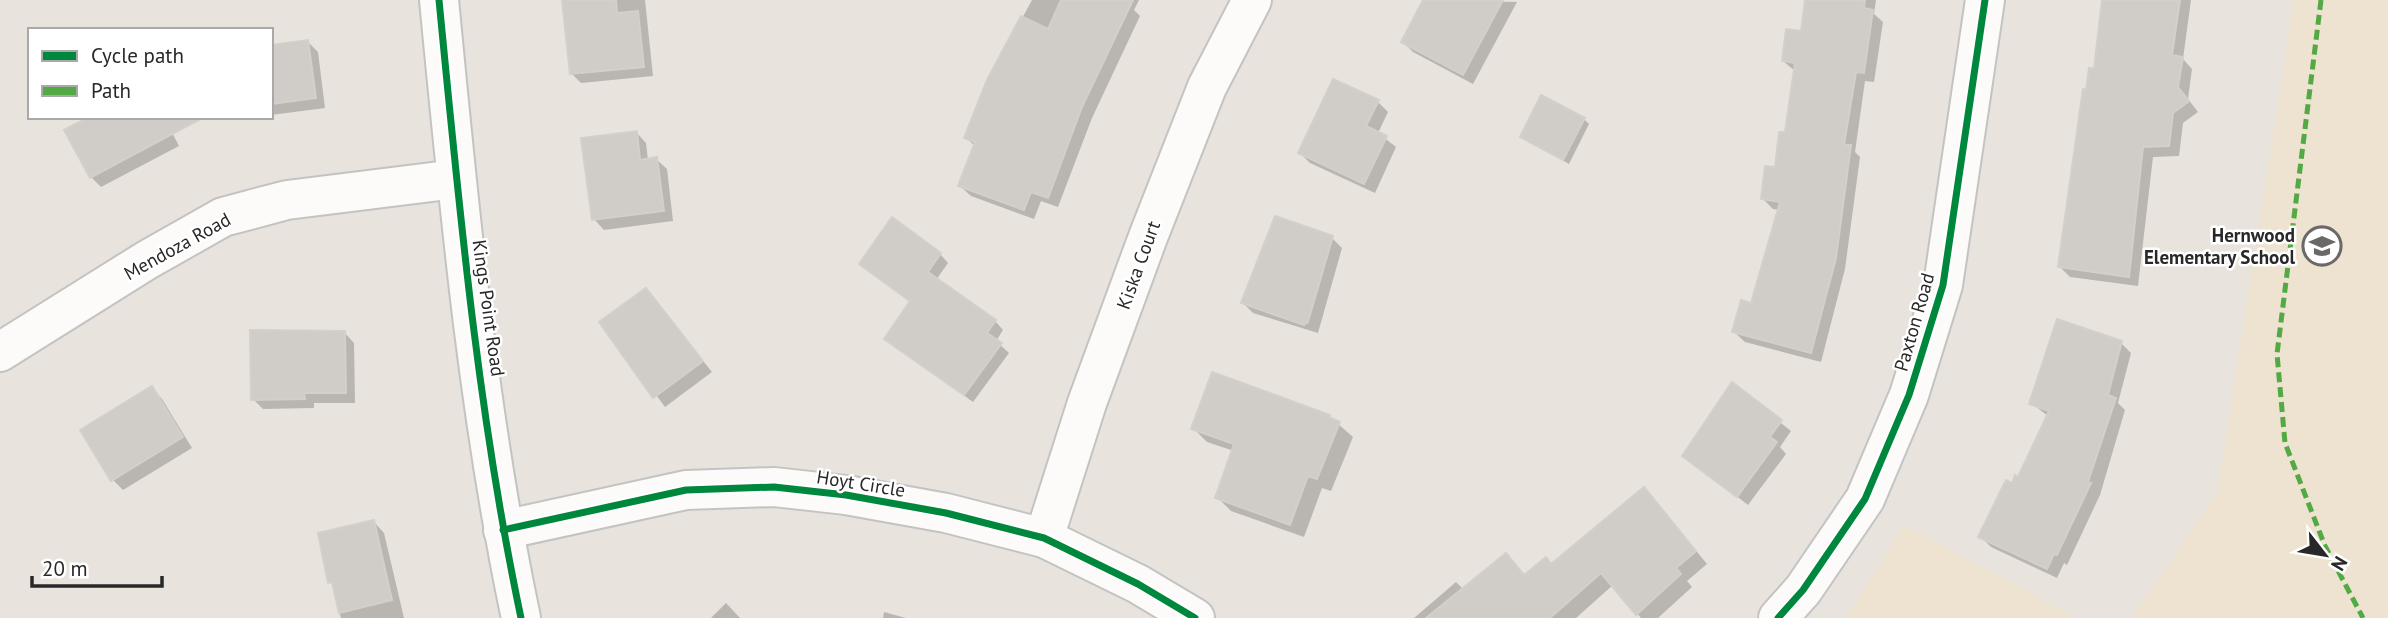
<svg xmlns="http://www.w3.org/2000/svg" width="2388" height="618" font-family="'PT Sans',sans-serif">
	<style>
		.education { fill: #ede3d0 }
		.shadow { fill: #0003 }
		.building { fill: #d0cdc8; stroke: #d3cfc9; stroke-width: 2 }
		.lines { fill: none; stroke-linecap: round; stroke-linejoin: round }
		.minor-casing { stroke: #c4c3c3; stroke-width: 42 }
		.minor { stroke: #fcfbfa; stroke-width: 38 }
		.quiet { stroke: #53aa44; stroke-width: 5; stroke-dasharray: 10 5; stroke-linecap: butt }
		.cycleway-casing { stroke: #fff; stroke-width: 11 }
		.cycleway { stroke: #00873e; stroke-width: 7 }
		.labels { text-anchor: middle; stroke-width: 5; stroke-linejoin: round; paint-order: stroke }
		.poi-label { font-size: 19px; font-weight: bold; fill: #282828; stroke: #fff; text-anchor: end }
		.street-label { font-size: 19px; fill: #282828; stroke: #fff }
	</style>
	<rect width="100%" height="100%" fill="#e8e3dd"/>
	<g class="education">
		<polygon points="2294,0 2388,0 2388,618 2131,618 2217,493"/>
		<polygon points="1904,525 2077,618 1846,618"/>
	</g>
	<g class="shadow">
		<polygon points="564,0 645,0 653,76 581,83 571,73"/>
		<polygon points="1032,0 1139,0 1134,10 1140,16 1092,118 1058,207 1041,201 1034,219 971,196 960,186 975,146 966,138 988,81"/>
		<polygon points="1425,0 1517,2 1473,84 1413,52 1403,42"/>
		<polygon points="1807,0 1876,0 1874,14 1883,22 1874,82 1865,81 1855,152 1860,157 1845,269 1821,362 1745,342 1734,332 1752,305 1780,210 1773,209 1763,199 1787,134 1795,71 1783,61 1802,32"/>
		<polygon points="2104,0 2191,0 2183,59 2192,69 2188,99 2198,112 2183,123 2179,156 2153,157 2138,286 2070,277 2060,267 2088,92 2095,70"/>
		<polygon points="308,42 318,52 325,108 271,115 271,46"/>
		<polygon points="1378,102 1388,112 1378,133 1396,147 1375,193 1310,163 1300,153"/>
		<polygon points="164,117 179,146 101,187 91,177"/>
		<polygon points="1584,119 1589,124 1569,164 1522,137"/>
		<polygon points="636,132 646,143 648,160 656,159 667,169 673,221 604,230 594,219"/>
		<polygon points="1332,238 1342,248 1318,333 1253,313 1243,303"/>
		<polygon points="940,254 948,263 936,280 995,321 1003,330 996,341 1009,353 973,402 886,339 911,303 861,264"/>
		<polygon points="646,290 712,372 665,407 602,322"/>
		<polygon points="344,332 354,343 355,403 314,403 314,408 263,409 253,399"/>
		<polygon points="2121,343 2131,353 2118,403 2125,410 2100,495 2067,565 2064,563 2057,578 1991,547 1980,536 2013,485 2019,480 2048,416 2031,403"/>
		<polygon points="1732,384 1791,431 1780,447 1786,454 1748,505 1684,455"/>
		<polygon points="152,388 162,399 192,448 123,490 113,480 83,431"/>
		<polygon points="1329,416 1353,437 1331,491 1322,488 1304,537 1231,511 1217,497 1234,451 1207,442 1193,428"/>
		<polygon points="1656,502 1707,564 1687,581 1692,587 1658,618 1641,618 1613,585 1576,618 1414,618 1456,582 1464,590 1506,556 1526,577 1552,566"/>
		<polygon points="374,522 384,533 404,618 341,618 320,534"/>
		<polygon points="726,603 740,618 711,618"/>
		<polygon points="884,612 906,618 883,618"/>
	</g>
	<g class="building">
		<polygon points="562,0 616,0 617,13 638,11 644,67 570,74"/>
		<polygon points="1061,0 1133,0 1082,107 1048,198 1031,192 1024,210 958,186 975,142 964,138 987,80 1021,16 1048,29"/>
		<polygon points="1423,0 1503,0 1463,75 1401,42"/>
		<polygon points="1805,0 1865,0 1864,8 1873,10 1864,73 1856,72 1844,145 1851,145 1836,258 1811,353 1732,332 1741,300 1751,303 1780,202 1761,199 1765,166 1775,167 1779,132 1785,132 1795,63 1782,61 1786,29 1801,31"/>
		<polygon points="2102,0 2180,0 2172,55 2183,57 2178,87 2189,101 2173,113 2169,146 2143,147 2129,277 2058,267 2083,89 2086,90 2089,68 2094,69"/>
		<polygon points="308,40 316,98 271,104 271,45"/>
		<polygon points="1333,79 1379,100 1366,126 1387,136 1364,184 1298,153"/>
		<polygon points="1541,95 1585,118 1563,160 1520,137"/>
		<polygon points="89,117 204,117 90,178 64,130"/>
		<polygon points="637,131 640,160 657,157 664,211 592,220 581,138"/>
		<polygon points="1275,216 1333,236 1308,322 1304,325 1241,303"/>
		<polygon points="892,217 941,253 928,272 996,320 987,333 1002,343 964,395 884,339 910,301 859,264"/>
		<polygon points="646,288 703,361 653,398 599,322"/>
		<polygon points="2057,319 2122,341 2108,395 2116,398 2088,482 2091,483 2057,555 2054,554 2047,569 1978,537 2006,480 2012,483 2015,475 2018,477 2049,411 2029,404"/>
		<polygon points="250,330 345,331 346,393 304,393 305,399 251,400"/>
		<polygon points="1212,372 1330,415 1329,417 1340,422 1317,479 1308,476 1290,525 1215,498 1234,444 1191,429"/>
		<polygon points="1732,382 1782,420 1770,437 1777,442 1737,497 1682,456"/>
		<polygon points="152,386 183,437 111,481 80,430"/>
		<polygon points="1644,487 1696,551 1676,568 1681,574 1636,615 1601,573 1550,618 1426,618 1506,553 1524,575 1546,557 1551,564"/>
		<polygon points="374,520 392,600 339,613 332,582 328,583 318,533"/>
	</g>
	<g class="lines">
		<g class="minor-casing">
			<g id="minor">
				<path d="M439,0C459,206 478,415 521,618"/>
				<polyline points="0,352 147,260 223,217 287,200 456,179"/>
				<polyline points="503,530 686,490 774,487 846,495 946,513 1044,538 1138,584 1195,618"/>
				<polyline points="1044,538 1087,403 1148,237 1207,87 1252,0"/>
				<polyline points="1778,618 1803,590 1865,499 1909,395 1943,285 1985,0"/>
			</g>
		</g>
		<use href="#minor" class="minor"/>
		<polyline class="quiet" points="2321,0 2277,354 2285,443 2325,546 2363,618"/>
		<g class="cycleway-casing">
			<g id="cycleway">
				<path d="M439,0C459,206 478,415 521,618"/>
				<polyline points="503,530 686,490 774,487 846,495 946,513 1044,538 1138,584 1195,618"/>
				<polyline points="1778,618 1803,590 1865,499 1909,395 1943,285 1985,0"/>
			</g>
		</g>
		<use href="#cycleway" class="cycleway"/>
	</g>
	<defs>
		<g id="school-ring" transform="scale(2.0125)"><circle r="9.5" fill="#fff" stroke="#6b6967" stroke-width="1.5"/><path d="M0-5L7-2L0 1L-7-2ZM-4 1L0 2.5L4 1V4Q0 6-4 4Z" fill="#6b6967"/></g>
	</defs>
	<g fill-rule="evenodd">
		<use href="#school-ring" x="2322" y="246"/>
	</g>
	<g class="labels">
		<g class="poi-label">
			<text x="2295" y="242">Hernwood<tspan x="2295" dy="22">Elementary School</tspan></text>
		</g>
		<g class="street-label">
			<text transform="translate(177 246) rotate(-29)" y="7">Mendoza Road</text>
			<text transform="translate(1138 265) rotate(-70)" y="7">Kiska Court</text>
			<text transform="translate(489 308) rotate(82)" y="7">Kings Point Road</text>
			<text transform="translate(1914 322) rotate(-74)" y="7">Paxton Road</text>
			<text transform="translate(861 483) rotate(9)" y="7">Hoyt Circle</text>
		</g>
	</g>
	<rect x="28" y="28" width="245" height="91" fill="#ffffff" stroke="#a9a9a9" stroke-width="2"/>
	<rect x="42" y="51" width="35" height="10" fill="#00873e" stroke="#a9a9a9" stroke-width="2"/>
	<text x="91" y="63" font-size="21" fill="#282828">Cycle path</text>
	<rect x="42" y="86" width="35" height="10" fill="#53aa44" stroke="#a9a9a9" stroke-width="2"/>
	<text x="91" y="98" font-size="21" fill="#282828">Path</text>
	<g transform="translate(2325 555) rotate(121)" stroke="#ffffff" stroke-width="5" paint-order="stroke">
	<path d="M0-5L12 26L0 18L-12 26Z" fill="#282828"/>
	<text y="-10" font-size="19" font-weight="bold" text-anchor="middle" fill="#282828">N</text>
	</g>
	<path d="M32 576v10h130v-10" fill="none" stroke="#282828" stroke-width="3.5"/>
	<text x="42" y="576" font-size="21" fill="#282828" stroke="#ffffff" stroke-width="5" paint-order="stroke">20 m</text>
</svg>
